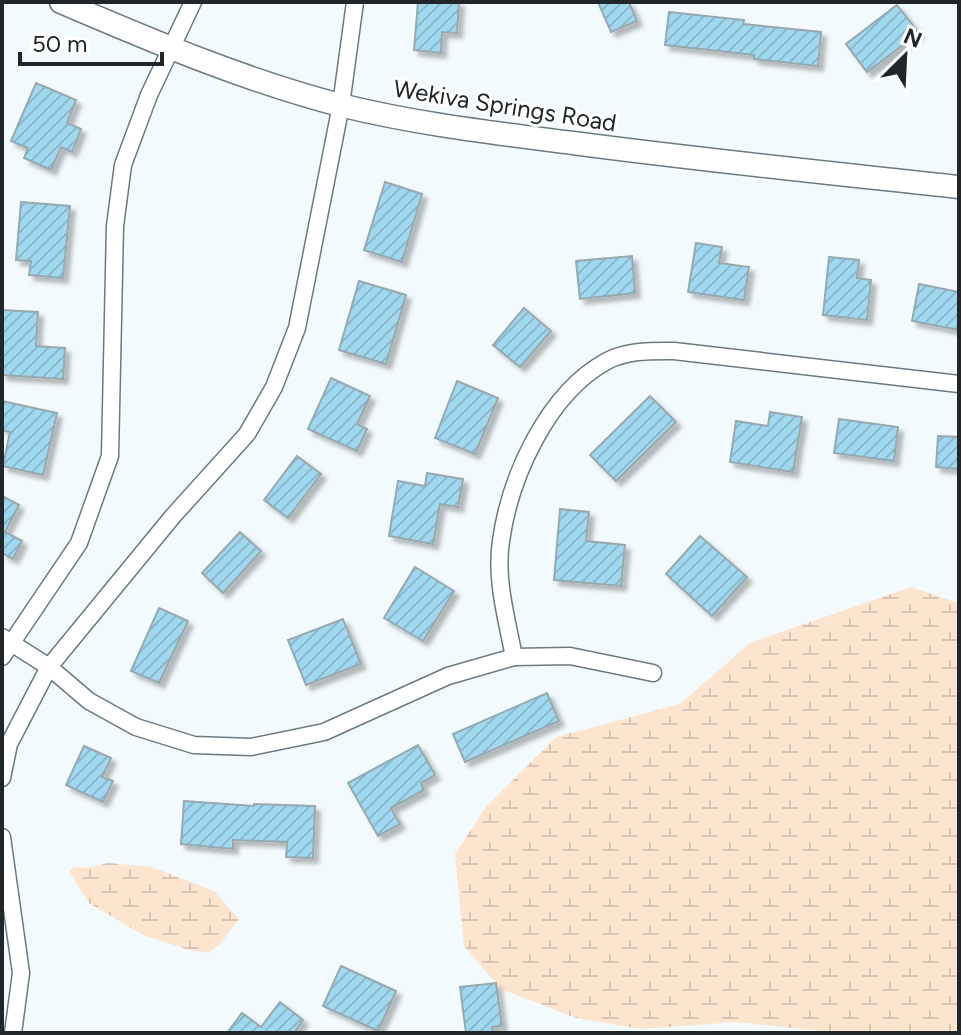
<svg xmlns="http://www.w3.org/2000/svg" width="961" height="1035" font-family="Figtree,sans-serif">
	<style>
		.wetland { fill: url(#wetland-marsh) }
		.building { fill: url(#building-hatch); stroke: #97a8af; stroke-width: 2; filter: url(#shadow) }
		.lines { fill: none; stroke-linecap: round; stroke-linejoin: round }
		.street-casing { stroke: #6a7a81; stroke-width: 19 }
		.secondary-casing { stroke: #6a7a81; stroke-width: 25 }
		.street { stroke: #fff; stroke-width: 16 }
		.secondary { stroke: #fff; stroke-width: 22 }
		.labels { text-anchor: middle; stroke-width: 6; stroke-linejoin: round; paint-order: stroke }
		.street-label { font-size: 24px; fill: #202629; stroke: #fff }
	</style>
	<defs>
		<pattern id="wetland-marsh" width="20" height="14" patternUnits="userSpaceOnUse" patternTransform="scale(2)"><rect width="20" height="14" fill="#fde4cf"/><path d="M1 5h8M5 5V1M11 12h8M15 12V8" fill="none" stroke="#d9c3b2"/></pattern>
		<pattern id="building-hatch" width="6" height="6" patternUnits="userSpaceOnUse" patternTransform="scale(2)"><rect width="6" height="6" fill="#a0d8f0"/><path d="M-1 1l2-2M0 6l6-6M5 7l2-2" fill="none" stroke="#8ab9ce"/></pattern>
		<filter id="shadow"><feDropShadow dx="5" dy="5" stdDeviation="2" flood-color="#0004"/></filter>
	</defs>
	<rect width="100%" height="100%" fill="#f3fafd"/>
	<g class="wetland">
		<polygon points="911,587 959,603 959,1033 839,1033 737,1022 642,1029 576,1018 501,989 464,946 455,854 486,807 556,737 680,704 750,643"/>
		<polygon points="108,863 152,867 214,891 239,919 221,943 209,953 189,950 143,935 89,903 69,872 74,867 86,868"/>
	</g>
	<g class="building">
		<polygon points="418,2 459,2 457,33 442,32 441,53 414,50"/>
		<polygon points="598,2 629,2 637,21 611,32"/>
		<polygon points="897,5 919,33 867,72 846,44"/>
		<polygon points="669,12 744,20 743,24 821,32 818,66 754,59 754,55 665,45"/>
		<polygon points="36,83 76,100 67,123 81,129 72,152 61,147 51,170 24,158 28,148 11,141"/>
		<polygon points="385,182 422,194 402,262 364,250"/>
		<polygon points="21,202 70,206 63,278 29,275 31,261 16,260"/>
		<polygon points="696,243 722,247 719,263 749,267 744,300 688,292"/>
		<polygon points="632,256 635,293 580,299 576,261"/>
		<polygon points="829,257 859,260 857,278 871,280 867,320 823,315"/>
		<polygon points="359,281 406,295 386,364 339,350"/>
		<polygon points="919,284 959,292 959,330 912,321"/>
		<polygon points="524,308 551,331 520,367 493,345"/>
		<polygon points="2,310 38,312 36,346 65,348 63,379 2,375"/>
		<polygon points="331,378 370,396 357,424 367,429 357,451 308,429"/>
		<polygon points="457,381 498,398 475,454 435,438"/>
		<polygon points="650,396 676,422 616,481 590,455"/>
		<polygon points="2,401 57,413 43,475 3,466 10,432 2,430"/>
		<polygon points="770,412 802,417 793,472 730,462 736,421 768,426"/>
		<polygon points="839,419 898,427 894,461 834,453"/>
		<polygon points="938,436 959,437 959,469 936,467"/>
		<polygon points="297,456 321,474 288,518 264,500"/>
		<polygon points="427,473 463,479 458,507 440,504 433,544 389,536 398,481 425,486"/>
		<polygon points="2,496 19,505 5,532 22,541 13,559 2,553"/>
		<polygon points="560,509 589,512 586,541 625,545 621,586 554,580"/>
		<polygon points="240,532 261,551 223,593 202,573"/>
		<polygon points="700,536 747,577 712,616 666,574"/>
		<polygon points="415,567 454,591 423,641 384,618"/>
		<polygon points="159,608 188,621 159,683 131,671"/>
		<polygon points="343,619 361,664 306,685 288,640"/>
		<polygon points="547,693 559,721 465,762 453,734"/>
		<polygon points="418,745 435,775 421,783 424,790 391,808 400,824 378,836 348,783"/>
		<polygon points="84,746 111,758 102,777 113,781 103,802 66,785"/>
		<polygon points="184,801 254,806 254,804 315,806 313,858 286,857 287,842 233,840 233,849 181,844"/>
		<polygon points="341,966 396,991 378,1031 323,1006"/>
		<polygon points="496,983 502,1026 492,1027 493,1033 466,1033 460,987"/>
		<polygon points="280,1002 303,1020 294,1033 227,1033 242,1013 261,1027"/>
	</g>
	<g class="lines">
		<g class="street-casing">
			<g id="street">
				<polyline points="2,637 49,667 89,701 136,727 194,745 251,747 324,732 448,676 514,657 570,656 653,673"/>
				<polyline points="2,657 79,543 110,456 115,226 123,165 149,95 193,2"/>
				<path d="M514,657C507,620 495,579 501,541C510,476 548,393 607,361C628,350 652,351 674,351L959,384"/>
				<polyline points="2,778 9,744 49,667 173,516 247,434 274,387 297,328 341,105 355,2"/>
				<polyline points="2,837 21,973 13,1033"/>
			</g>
		</g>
		<g class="secondary-casing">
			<path id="secondary" d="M61,2C152,41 244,80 340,105C416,124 495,133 573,143C701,160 830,173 959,187"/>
		</g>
		<use href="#street" class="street"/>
		<use href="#secondary" class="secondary"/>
	</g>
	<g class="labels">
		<g class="street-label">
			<text transform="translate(505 106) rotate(9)" y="8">Wekiva Springs Road</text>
		</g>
	</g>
	<rect width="961" height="1035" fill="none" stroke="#202629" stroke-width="8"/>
	<g transform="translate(905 56) rotate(24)" stroke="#ffffff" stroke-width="6" paint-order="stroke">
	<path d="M0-6L14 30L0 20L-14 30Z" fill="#202629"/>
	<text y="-12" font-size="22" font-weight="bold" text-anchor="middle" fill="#202629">N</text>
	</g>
	<path d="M20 52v12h142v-12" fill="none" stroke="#202629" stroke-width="4"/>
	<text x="32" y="52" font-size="24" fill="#202629" stroke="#ffffff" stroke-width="6" paint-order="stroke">50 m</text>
</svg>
